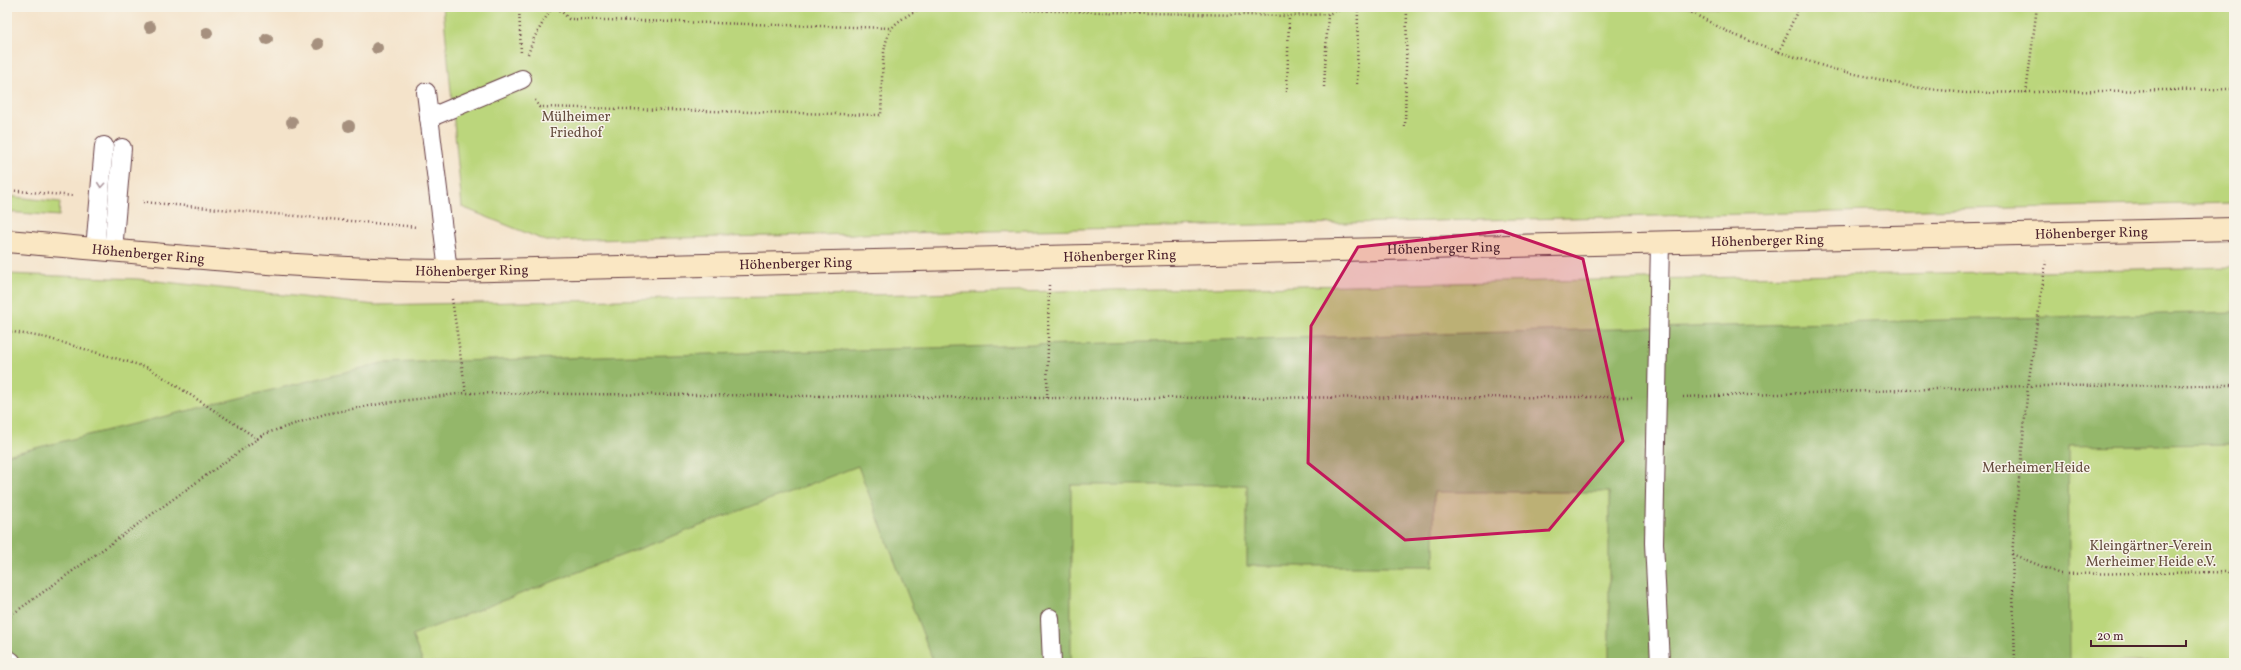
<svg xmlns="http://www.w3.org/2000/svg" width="2241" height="670" font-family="Vollkorn,serif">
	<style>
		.green { fill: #bbd67b; stroke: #827a53 }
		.forest { fill: #94b76b; stroke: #6f6b4b }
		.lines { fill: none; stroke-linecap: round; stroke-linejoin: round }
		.lane-casing { stroke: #643c43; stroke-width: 20 }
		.street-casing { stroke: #643c43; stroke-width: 24 }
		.secondary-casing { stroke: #643c43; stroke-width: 24 }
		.path { stroke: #643c43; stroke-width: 2.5; stroke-dasharray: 1 3; stroke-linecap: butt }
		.lane { stroke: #fff; stroke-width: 18 }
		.street { stroke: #fff; stroke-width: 22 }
		.secondary { stroke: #fae7c3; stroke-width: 22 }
		.tree { fill: #a6907e }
		.oneway { stroke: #ae9aa0 }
		.marked { fill: #c2185b; fill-opacity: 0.2; stroke: #c2185b; stroke-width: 3; stroke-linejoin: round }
		.labels { text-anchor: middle; stroke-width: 3; stroke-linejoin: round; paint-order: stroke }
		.park-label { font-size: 14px; fill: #664d3f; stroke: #f7f3e8 }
		.street-label { font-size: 14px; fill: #4a1f2b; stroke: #f7f3e8 }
	</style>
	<rect width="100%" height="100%" fill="#f7f3e8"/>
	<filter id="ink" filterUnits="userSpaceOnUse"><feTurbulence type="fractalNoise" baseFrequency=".025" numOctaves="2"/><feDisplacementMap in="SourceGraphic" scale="8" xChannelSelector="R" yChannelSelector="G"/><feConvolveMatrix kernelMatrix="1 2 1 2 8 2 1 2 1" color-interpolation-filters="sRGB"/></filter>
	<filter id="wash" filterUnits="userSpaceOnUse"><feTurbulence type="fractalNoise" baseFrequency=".012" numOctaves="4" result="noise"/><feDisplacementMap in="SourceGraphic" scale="16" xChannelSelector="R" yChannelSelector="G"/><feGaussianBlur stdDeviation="0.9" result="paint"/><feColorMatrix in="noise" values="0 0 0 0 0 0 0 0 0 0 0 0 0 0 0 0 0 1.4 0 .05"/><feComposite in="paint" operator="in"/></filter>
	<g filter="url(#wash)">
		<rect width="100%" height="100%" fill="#f4e3ca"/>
		<g class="green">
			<polygon points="443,7 2234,7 2234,203 546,241 462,207"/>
			<polygon points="7,196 60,202 59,216 7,212"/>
			<polygon points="2234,267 2234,663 7,663 7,274 138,279 375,305"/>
		</g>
		<polygon class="forest" points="2234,312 2234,444 2068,446 2070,663 1609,663 1609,492 1434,492 1434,566 1247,566 1247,485 1071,485 1071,663 934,663 858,466 412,635 423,663 7,663 7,455 382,363"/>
	</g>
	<g filter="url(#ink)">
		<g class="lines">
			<g class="lane-casing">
				<g id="lane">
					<polyline points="426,92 448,271"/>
					<polyline points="429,118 522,79"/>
					<polyline points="1660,242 1654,543 1660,663"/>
					<polyline points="95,249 104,146"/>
					<polyline points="113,250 122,148"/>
					<polyline points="1050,618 1052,663"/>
				</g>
			</g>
			<g class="street-casing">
				<polyline id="street" points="7,661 10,663"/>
			</g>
			<g class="secondary-casing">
				<g id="secondary">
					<path id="s1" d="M7,241C154,254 300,269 448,271L2234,229"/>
				</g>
			</g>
			<g class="path">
				<polyline points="519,7 521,54"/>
				<polyline points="557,7 569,19 892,28"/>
				<polyline points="1681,7 1732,34 1779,52 1833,69 1913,87 1965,93 2234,89"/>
				<polyline points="1779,52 1799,7"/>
				<polyline points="528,54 534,38 552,7"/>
				<polyline points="1357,84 1358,7"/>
				<polyline points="1324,87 1328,14"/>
				<polyline points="1287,92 1289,16"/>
				<polyline points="2026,93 2037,7"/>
				<path d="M535,100L539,107L881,115C883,91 879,47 892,28C899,19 911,14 920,8L1289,16L1328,14L1348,7"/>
				<polyline points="1405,127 1407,7"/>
				<polyline points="7,190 74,196"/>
				<polyline points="143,202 417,227"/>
				<polyline points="452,299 466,393"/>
				<polyline points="7,331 47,338 149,368 258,439"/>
				<polyline points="1683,397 2028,386 2234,385"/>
				<polyline points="1047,398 1049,285"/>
				<polyline points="2012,554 2060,574 2234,572"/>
				<polyline points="7,618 264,434 325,414 385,403 466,393 1047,398 1632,397"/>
				<polyline points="2015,663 2012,554 2028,386 2046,261"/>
			</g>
			<use href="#lane" class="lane"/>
			<use href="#street" class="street"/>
			<use href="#secondary" class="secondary"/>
		</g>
		<g class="tree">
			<circle cx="150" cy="27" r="6"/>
			<circle cx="207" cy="33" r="6"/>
			<circle cx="267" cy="39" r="6"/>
			<circle cx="318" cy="44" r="6"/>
			<circle cx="377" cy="48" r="6"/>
			<circle cx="292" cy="122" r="6"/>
			<circle cx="349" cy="126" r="6"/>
		</g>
		<defs><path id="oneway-chevron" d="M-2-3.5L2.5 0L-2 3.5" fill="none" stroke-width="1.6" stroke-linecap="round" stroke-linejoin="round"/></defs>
		<use class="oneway" href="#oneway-chevron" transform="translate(101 185) rotate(95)"/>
	</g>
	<path class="marked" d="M1502,231L1583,259L1623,441L1549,530L1405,540L1308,463L1311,326L1358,247Z"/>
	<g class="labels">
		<g class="park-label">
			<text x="576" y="121">Mülheimer<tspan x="576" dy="16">Friedhof</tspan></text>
			<text x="2036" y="472">Merheimer Heide</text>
			<text x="2151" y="550">Kleingärtner-Verein<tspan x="2151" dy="16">Merheimer Heide e.V.</tspan></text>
		</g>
		<g class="street-label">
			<text dy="5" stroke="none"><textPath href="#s1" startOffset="2086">Höhenberger Ring</textPath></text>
			<text dy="5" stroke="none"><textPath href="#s1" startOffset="1762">Höhenberger Ring</textPath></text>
			<text dy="5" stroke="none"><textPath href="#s1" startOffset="1438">Höhenberger Ring</textPath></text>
			<text dy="5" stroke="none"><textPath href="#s1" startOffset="142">Höhenberger Ring</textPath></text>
			<text dy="5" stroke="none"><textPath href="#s1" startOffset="1114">Höhenberger Ring</textPath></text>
			<text dy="5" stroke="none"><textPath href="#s1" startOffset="790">Höhenberger Ring</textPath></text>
			<text dy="5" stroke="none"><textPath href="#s1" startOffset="466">Höhenberger Ring</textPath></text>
		</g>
	</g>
	<rect width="2241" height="670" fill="none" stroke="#f7f3e8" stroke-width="24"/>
	<path d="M2091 640v6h95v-6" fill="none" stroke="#4a1f2b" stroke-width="2"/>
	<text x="2097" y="640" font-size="12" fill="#4a1f2b" stroke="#f7f3e8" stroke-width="3" paint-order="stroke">20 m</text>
</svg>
